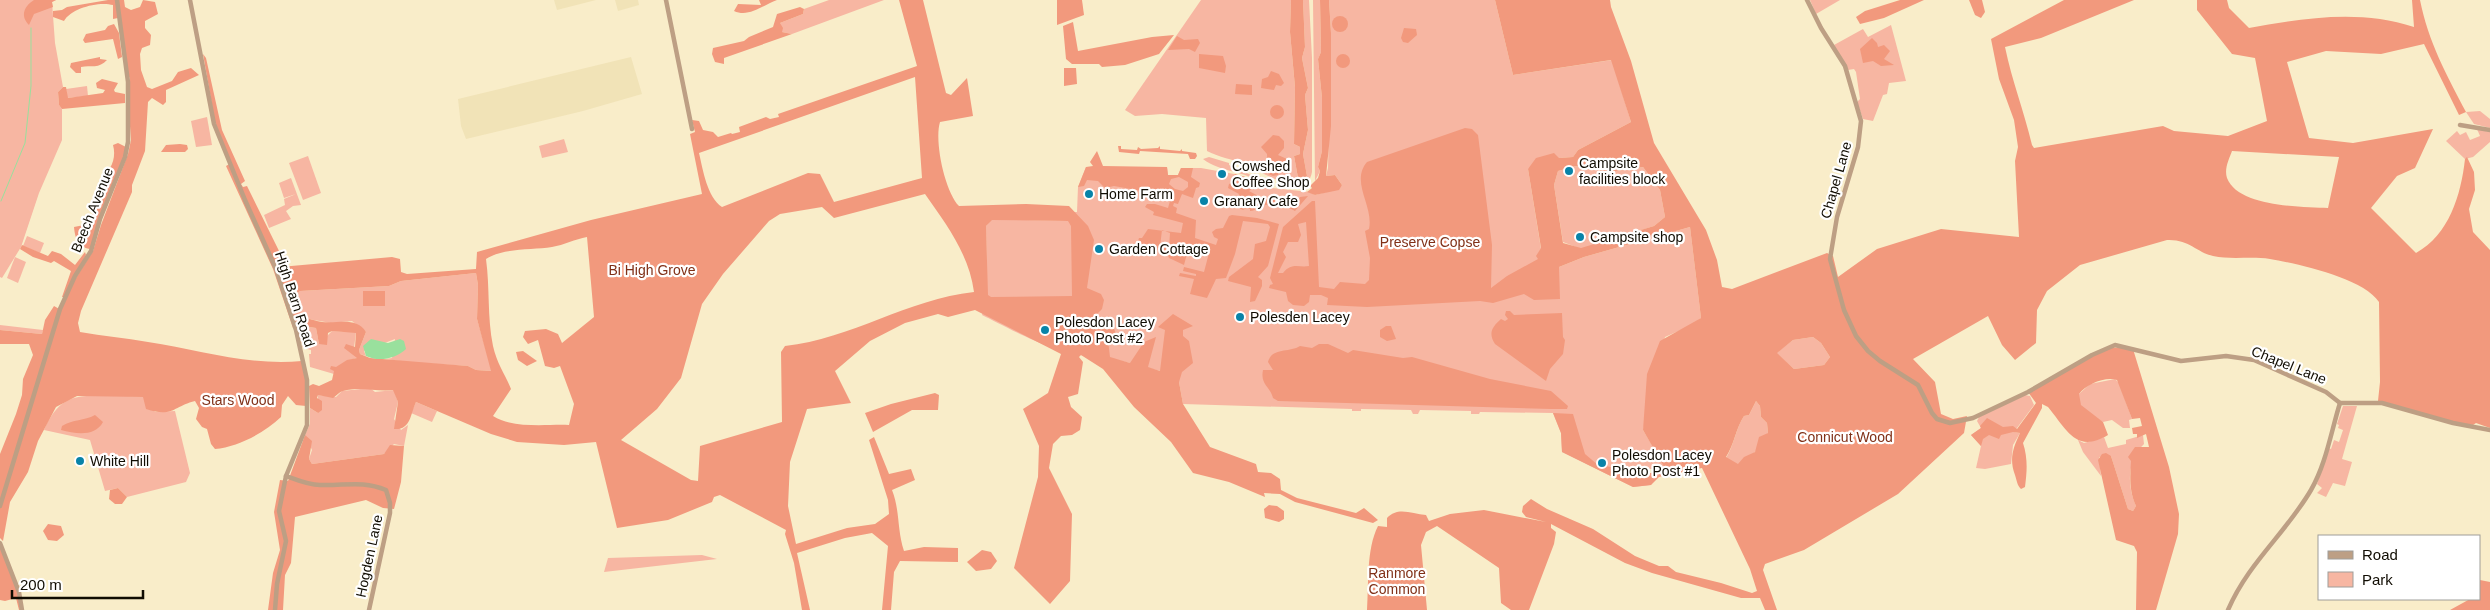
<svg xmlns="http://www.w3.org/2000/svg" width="2490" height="610" font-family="Arial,sans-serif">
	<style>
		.built { fill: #f1e3b7 }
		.green { fill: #f7b6a2 }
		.forest { fill: #f2997d; fill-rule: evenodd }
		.water { fill: #99e09d }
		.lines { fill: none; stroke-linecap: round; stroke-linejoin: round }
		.stream { stroke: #99e09d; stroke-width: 1 }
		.minor { stroke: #bd9f84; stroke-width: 4.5 }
		.poi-dot { fill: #0883a8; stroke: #fff; stroke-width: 2 }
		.labels { text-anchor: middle; stroke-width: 4.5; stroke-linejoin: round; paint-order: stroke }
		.poi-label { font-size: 14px; fill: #100c02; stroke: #fff; text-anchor: start }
		.street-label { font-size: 14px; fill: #100c02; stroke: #fff }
		.park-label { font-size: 14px; fill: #803017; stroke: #fff }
	</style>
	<rect width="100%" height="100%" fill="#f9edc9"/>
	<g class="built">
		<polygon points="554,0 596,0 557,10"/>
		<polygon points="615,0 638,0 639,5 618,11"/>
		<polygon points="631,57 642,94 583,111 466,139 461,126 458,99"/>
	</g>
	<g class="green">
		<polygon points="0,0 56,0 52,2 55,43 63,87 58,92 59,105 62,109 62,140 39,193 21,247 2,278 0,277"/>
		<polygon points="829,0 884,0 792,34 782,32 780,23 803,14 804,9"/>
		<path d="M1201,0H1291L1290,32L1295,87L1294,144L1300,147V154L1294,156L1299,183L1307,176L1303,154L1308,130L1305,95L1308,88L1302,58L1305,47L1303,0H1309L1312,58V172C1307,202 1258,170 1244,164C1232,159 1218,157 1207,151L1206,118L1162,114L1135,116L1125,110Z"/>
		<polygon points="1313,0 1320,0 1321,52 1318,59 1322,98 1322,151 1318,167 1320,171 1315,181"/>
		<path d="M1329,0H1495L1513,75L1612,60L1631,122L1578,150L1573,157L1559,158L1528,169L1541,249L1538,254L1559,267L1584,257L1690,227L1701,318L1692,325L1665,337L1643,430L1666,469H1649L1650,473L1657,472L1651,485L1633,487L1562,452L1561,433L1553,413L1480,412L1479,414H1471V411L1420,410L1418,414H1413L1411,410L1361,409V411H1352V409L1183,404L1179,382L1164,372L1095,354C1070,363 1007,327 982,315L987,295L986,226L992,219L1067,221L1073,212H1077L1078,187L1086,167H1167L1168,175H1178L1181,168H1201L1234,174L1249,178L1264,187L1310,192L1315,195L1334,190L1342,185L1335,175L1326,176L1328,168L1331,33Z"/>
		<polygon points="1810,0 1840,0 1816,14"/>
		<polygon points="1891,25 1906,81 1889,83 1887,94 1883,95 1873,121 1863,119 1857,102 1860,99 1856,72 1854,69 1848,70 1834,45 1863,29 1868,37"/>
		<polygon points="87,86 88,96 67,98 66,89"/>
		<polygon points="2480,111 2490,119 2490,128 2474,124 2466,112"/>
		<polygon points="207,117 212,145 196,147 191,121"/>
		<polygon points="2477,129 2490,132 2490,142 2473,157 2465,159 2446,141 2457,131 2460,135 2466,132 2470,140 2480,136"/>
		<polygon points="564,139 568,152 542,158 539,146"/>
		<polygon points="308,156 321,193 303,200 289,163"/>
		<path d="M1209,157L1229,163V165L1251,175L1254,174L1263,178L1264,182L1262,184C1245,170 1221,173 1203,159Z"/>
		<polygon points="1576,166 1609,172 1643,167 1660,190 1665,217 1654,226 1581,249 1563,242 1554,185 1558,171"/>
		<polygon points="291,178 301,205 293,206 286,211 291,219 269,228 264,215 285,205 284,199 296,194 284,198 279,183"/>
		<polygon points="27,236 44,243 40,253 23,246"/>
		<polygon points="15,257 26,262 18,283 7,278"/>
		<polygon points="476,273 478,285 477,319 492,371 476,370 468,366 405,362 386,359 392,358 395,339 364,351 366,356 360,354 359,350 366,332 352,321 331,323 302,318 294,296 300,291 389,286 401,281"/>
		<polygon points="0,325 43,330 42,334 0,330"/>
		<path d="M302,326L316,328L319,344L332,331L356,332L354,348L358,358C348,360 337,364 334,374L310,367L309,354H311V350L303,348L297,327Z"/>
		<polygon points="1813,337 1821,343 1830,357 1824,365 1794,369 1776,353 1793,340"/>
		<path d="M2115,379L2119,383L2132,419L2129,420L2130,428H2123L2112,420L2103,422C2093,415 2076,409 2079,394L2090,384Z"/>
		<polygon points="370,388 375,392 394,390 398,402 394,419 401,430 408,425 404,446 394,444 384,454 312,464 309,459 312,450 305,435 310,424 310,408 318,413 318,395 336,397 342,391"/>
		<path d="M109,395L144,397L155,412L175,411L190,473L186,482L127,497L118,488L105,491L90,440L44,430C60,395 74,396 109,395Z"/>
		<polygon points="2025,395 2030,396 2034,405 2014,432 2020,433 2013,445 2011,464 1985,469 1976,468 1981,446 1971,435 1981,428 1977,421 1979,417"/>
		<path d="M1756,401L1760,406L1761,417L1767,423L1768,433L1755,452L1738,465L1726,458C1734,445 1736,428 1744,416L1749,415Z"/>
		<polygon points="416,402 437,411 432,422 411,413"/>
		<polygon points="2343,406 2357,406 2342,459 2352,462 2345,486 2333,483 2326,497 2317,493 2322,488 2317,484 2328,448 2331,449 2334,440 2339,442 2343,430 2338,428 2339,425 2337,424"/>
		<path d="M2143,435L2144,444C2128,459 2126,484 2136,506L2133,511L2128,509L2111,456L2099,457L2101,476L2083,452L2078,440L2084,443L2104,437L2108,448L2126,444V440Z"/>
		<polygon points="702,555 717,559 604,572 608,558"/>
	</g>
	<g class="forest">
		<path d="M34,0H56L52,2L53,7L34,14L29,25C20,16 24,6 34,0Z"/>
		<path d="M108,0H116L118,18L113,19V5C99,1 71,8 64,21L53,17V11L62,10L67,7Z"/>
		<path d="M118,0H124L125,7L131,10L140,7L143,0L155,2L158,14L145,21V28L151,35L150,45L142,48L140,54L141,70L147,87L152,89L172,81L178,72L191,68L199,75L166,90V102L163,105L152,98L148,102L145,151L132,185V192L81,311L78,323L80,332C103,336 125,338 148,342C200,350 248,366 302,361L306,375V406L296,405L288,396L282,405L281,417C264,433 238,447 215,449L211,444L207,429L202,427L196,419L199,408L195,401C174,406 173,418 146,409L143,397L77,396L56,407L38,441L28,472L10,502L3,541L0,538V454L16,414L22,395L23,379L33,355L29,344H0V330L42,334L45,320L54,306L61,310L74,281L93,251L101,225L128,154L131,140L128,99L130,80L124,57Z"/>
		<path d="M759,0H777C763,5 749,18 734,11L738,4L761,5Z"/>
		<path d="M899,0H923L946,93L951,95L967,78L973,116L940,122C934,141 945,192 959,206L1026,204L1069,206L1088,226L1094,240L1087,288L1101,294L1104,300L1102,309L1092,319L1098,326L1112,324L1117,336L1108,340L1110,357L1130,363L1144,342L1156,337L1148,367L1160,371L1165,330L1158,327L1173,314L1193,326L1183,330V336L1189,341L1193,363L1182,372L1179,382L1183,404L1210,447L1256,464L1258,472L1271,473L1280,479L1281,490L1297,498L1356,513L1364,508L1378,520L1373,523L1295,502L1280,494L1264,493L1265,497L1229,482L1193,473L1171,442L1134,407L1103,369L1081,355L1079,357L1083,362L1078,394L1068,397L1071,407L1082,417L1080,430L1072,435L1061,436L1053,444L1049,468L1072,514L1070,581L1050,604L1014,568L1038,477L1039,446L1023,409L1048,393L1061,354L975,310L948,317L938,314L905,323L870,341L835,371L851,403L807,409L790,462L788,506L796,544L847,528L875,524L889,514L888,500L869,440L874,437L889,474L911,469L915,480L892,490C900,510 897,530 904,551L924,547L958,548V562L900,561L894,572L891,610H882L888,546L872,533L845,538L797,553L810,610H802L794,563L785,534L786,530L720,495L714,497L712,502L668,520L617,528L596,442L564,445L517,442L491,434L416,402C410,415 411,430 394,429L398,402L393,390C376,392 360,386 343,391C339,392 336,396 333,398L318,395L317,398L322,401V410L318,413L310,408L309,386L313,384L319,386L332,380L334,371L330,369L331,366L336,367L347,360L357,358L344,348L346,344L355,347L356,333L332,331L328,333L327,345L319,344L316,328L302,326L293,328L273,269L226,166L231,163L215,122L203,54L206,58L222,130L245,181L241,184L243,187L247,186L282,257L278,260L280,267L392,257L400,259L401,272L407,274L476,269L477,252L484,250L591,220L702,194L690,134L695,132L692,120L699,121L703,130L713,132L718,137L731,133L732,134L740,132L739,127L766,117L770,119L779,117L778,114L917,66ZM915,77L922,178L834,202L820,174L808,173L722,207C707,197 703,170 699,153ZM925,194C946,224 969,254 974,292C908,299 851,339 785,346L781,352L782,422L700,446L698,481L691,480L621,440L657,409L681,378L702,304L723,274L769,221L780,214L822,207L834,218ZM992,220L1068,221L1071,226L1072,296L991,297L988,295L986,226ZM587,237L594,317L562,343L558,334L546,329L525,331L523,337L528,344L538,340L545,366L554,368L560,366L574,404L569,425C546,424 514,429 493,416L511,389C505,374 497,364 493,346C487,317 490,288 486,259C503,248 532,250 552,247C564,245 575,239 587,237ZM476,273L478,285L477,319L491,371L476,370L468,366L370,358L360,354L359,350L366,332C356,316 338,324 322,322C315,321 309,318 302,318L295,295L300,291L389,286L401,281Z"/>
		<polygon points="1057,0 1082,0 1084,15 1057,25"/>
		<polygon points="1291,0 1303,0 1305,47 1302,58 1308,88 1305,95 1308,130 1303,154 1307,176 1299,183 1294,156 1300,154 1300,147 1294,144 1295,87 1290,32"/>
		<polygon points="1320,0 1329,0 1331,33 1331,126 1326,176 1335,175 1342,185 1339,190 1315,195 1307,192 1312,188 1310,186 1318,178 1320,171 1318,167 1322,151 1322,98 1318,59 1321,52"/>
		<path d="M1495,0H1610L1611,7L1631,61L1654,143L1706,230L1717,260L1722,287L1732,289L1827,253L1833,256L1838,277L1877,249L1941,229L2019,237L2015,161L2018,147L2014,120L1999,79L1991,39L2064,0H2134L2041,38L2005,47C2012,81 2024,111 2032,145L2034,148L2163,126L2174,131L2228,136L2267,121L2255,58L2232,54L2197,10V0H2227L2229,8L2249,28C2304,18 2360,9 2414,27L2412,0H2420C2428,41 2447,76 2466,112L2459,115L2424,44L2381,54L2326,51L2287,62L2309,138L2353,143L2433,129L2415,168L2397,176L2371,208L2416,253C2449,235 2461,195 2465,159L2467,157L2474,172L2475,190L2469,209L2473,232L2490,250V428L2476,423L2473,425L2451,422L2378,401L2380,382L2379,302C2363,278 2299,264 2270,259C2252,256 2231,260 2213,256C2196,252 2189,239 2167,240L2080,265L2047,291L2037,310L2036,343L2015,360L2002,345L1988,316L1913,359L1935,382L1941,414L1953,419L1967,416L1964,433L1898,494L1804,550L1765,564L1763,570L1777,610H1765L1760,598H1741L1652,573L1625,563L1551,524V528L1556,532L1554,544L1529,610H1511L1501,603L1499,568L1437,526L1426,532L1421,545L1427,610H1367C1369,583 1366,550 1378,526L1387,527V518C1398,506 1412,514 1426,515L1429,521L1450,514L1484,510L1546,522L1526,517L1522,512L1523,506L1531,499L1547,509L1593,529L1635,556L1659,566H1668L1676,572L1721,583L1752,593L1757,591L1750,569L1702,468L1659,477L1651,485L1633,487L1562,452L1561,433L1553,413L1573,414L1585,454L1598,465L1650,473L1667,472L1643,430L1647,374L1660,341L1701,318L1690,227L1584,257L1559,267L1560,299L1534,300L1524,294L1493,303L1480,301L1367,307L1327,305L1328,298L1321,295H1310L1309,302L1304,306L1293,305L1288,301L1286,292L1269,288L1270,285L1273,284L1270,278L1283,227L1312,201H1315L1319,287L1334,289L1340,282L1365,284L1369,280L1370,258L1365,231L1369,229C1374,206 1350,182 1367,162L1465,128L1472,129L1478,135L1492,245L1491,288L1507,276L1538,259L1536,256L1541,248L1528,169L1536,158L1554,153L1559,158L1573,157L1578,150L1631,122L1611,60L1513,75ZM2232,151L2339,157L2328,208C2302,207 2238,207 2227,178C2224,169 2229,159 2232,151ZM1576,166L1609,172L1643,167L1660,190L1665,217L1654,226L1581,248L1563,243L1554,185L1558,171ZM1306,222L1309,266C1299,268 1292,262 1283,273H1278L1286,257L1283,252L1288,242H1298L1301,235L1298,224ZM1813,337L1821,343L1830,357L1824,365L1794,369L1777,353L1793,340ZM1756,401L1760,406L1761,417L1767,423L1768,433L1759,437L1755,452L1744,457L1738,464L1726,457C1734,445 1736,428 1744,416L1749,415Z"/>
		<polygon points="1900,0 1924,0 1884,18 1860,24 1856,17 1865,11"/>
		<polygon points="1969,0 1982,0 1985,12 1981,18 1975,15"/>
		<polygon points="800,7 804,9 803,14 780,23 783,28 782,32 792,34 724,58 724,64 715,62 712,54 713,48 744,41 749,37 773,27 777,14"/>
		<circle cx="1340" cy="24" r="8"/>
		<polygon points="1073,22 1078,51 1152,37 1174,35 1159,54 1125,65 1102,67 1099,64 1072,64 1066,59 1063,26"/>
		<polygon points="114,24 119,33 122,57 118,59 113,39 85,43 83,40 86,34 105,30 108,26"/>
		<polygon points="1404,28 1416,29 1417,35 1408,43 1403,42 1401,38"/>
		<polygon points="1177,36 1184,40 1198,39 1200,43 1195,52 1189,49 1168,50"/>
		<polygon points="1872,38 1877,43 1878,47 1884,45 1890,51 1884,59 1894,65 1881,66 1873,61 1863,63 1860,49"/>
		<circle cx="1343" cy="61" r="7"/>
		<polygon points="1199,54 1223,56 1226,66 1225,73 1199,68"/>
		<path d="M100,57V59L107,60C99,69 91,65 81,67V73H76L70,67L71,63Z"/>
		<polygon points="1064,68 1076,68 1077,84 1064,86"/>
		<polygon points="1271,71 1279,74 1284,83 1281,86 1276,85 1274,90 1261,88 1262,79 1268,77"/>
		<polygon points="102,79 118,83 114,90 115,92 125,94 125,103 62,109 59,105 58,92 63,87 66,87 68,98 103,93 105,90 97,88 96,83"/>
		<polygon points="1236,84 1252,85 1252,95 1235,94"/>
		<circle cx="1277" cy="112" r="7"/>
		<polygon points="1273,135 1279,136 1284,141 1284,148 1278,155 1287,159 1288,165 1279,171 1278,175 1273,176 1268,174 1267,154 1261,147"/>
		<path d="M118,143L126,147L124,157L91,249C78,248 75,238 74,227L89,224L104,183L105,175C113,166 116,156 113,145Z"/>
		<polygon points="180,144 187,145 188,149 185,152 161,152 166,145"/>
		<polygon points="1118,146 1121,146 1121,149 1137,150 1138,147 1141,149 1158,148 1160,146 1160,149 1180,151 1182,149 1182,151 1196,153 1197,156 1195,159 1190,159 1188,154 1140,151 1139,154 1119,152"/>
		<path d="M1097,151L1103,166L1167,167L1168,175H1178L1181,168H1193L1191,177L1200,183L1199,187L1196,188L1193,198L1182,194L1178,204L1174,203L1173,206L1177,208L1176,213L1196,220L1195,238L1216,245L1218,239L1214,237L1212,232L1216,229L1223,228L1229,216L1232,215L1257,218L1279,224L1268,266L1258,277L1262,280V286L1255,301L1250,302L1251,287L1228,281L1229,277L1253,259L1255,244L1266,241L1270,227L1268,224L1243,221L1235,254L1226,278L1216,279L1207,298L1190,294L1194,279L1179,276L1180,273L1196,276V274L1183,271L1184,267L1204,272L1209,253L1186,246L1185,249L1188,250L1184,265L1169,258L1167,253L1137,244L1139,238H1142L1148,229L1181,233L1183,223L1153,215L1154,212L1145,207L1147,204H1155L1168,208L1170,201L1164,195L1114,186L1105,188L1098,181L1087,180L1084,186L1078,187L1086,167L1093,166L1090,162ZM1179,177L1188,182V187L1183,191L1175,189L1169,184L1171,179ZM1162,230L1170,233L1169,248L1160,247Z"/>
		<path d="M1235,174L1249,178L1259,185L1249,191L1262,198L1296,203L1300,197L1308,196L1295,211C1289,207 1273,204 1266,205C1259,206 1256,211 1250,211V209L1246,208L1243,210L1239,208L1236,203L1239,194L1228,188L1229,184L1236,181L1237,179L1232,178Z"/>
		<polygon points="22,245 48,256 52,251 61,254 75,265 85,252 86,255 64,297 62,297 71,271 54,261 51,263 33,257 20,249"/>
		<rect x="363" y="291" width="22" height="15"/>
		<path d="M1506,311H1510L1514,315L1562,313L1563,337L1565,340L1563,354L1550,369L1546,381L1495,344C1488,333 1492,327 1501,319L1505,321L1508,319L1505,315Z"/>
		<polygon points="1386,326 1391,326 1396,339 1387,341 1380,337 1380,330"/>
		<path d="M1319,344H1328L1348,353L1353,350L1403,358L1412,357L1490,379L1551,391L1568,406L1567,409H1551L1278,401L1273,398C1270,386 1260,385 1263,370H1273L1268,362C1272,347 1289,353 1300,346L1312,348Z"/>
		<path d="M2109,347L2133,349L2169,467L2179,514L2178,534L2156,610H2136L2137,552L2134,546L2116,540L2098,460L2102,454L2106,453L2111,456L2128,509L2133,511L2136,506C2129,491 2130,477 2131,461L2128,457L2135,447H2149L2146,434L2137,438V434H2133L2132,428L2142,426L2140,418L2132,419L2117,380C2106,376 2086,384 2079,394L2081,405L2103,422L2108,435C2076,454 2067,430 2048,407L2042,404V408L2023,443C2028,458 2027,472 2025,487L2021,489C2017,485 2017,481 2015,475C2009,459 2013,448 2020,433L2013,432L2001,435L1999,439L1989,435L1983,439L1981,446L1971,435L1981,428L1980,426L1987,418L2003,427L2013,426L2017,429L2036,403L2028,392Z"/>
		<polygon points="523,351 537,361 527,366 518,360 516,352"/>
		<polygon points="935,393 939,395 938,410 912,410 873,432 865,413 891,404"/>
		<path d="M95,415L103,422C95,437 76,434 61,430L62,426C73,419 84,421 95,415Z"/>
		<polygon points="305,435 312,441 309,459 312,464 384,454 390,445 404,446 401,482 394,509 383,508 366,500 295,517 291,563 285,575 283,610 268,610 273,573 280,550 274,512 280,480 288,481"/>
		<polygon points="118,488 127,497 122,504 115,504 109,499 110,490"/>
		<polygon points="1269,505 1277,506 1284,511 1284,519 1279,522 1265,518 1264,509"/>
		<polygon points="48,524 61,526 64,535 57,541 48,540 43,531"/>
		<polygon points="0,547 16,586 21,610 19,610 16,598 5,601 0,600"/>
		<polygon points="982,550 991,552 997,561 991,569 976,571 967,562"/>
		<polygon points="2480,580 2490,582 2490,610 2450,610 2470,599 2479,599"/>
	</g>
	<path class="water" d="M371,339L388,343L400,339L404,341L406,349C396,359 378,362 366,356L363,346Z"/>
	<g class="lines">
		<polyline class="stream" points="1,201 25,143 31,86 31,28"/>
		<g class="minor">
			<polyline points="190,0 214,124 245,200 276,269 296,330 307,380 307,425 286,476 279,511 286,541 277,584 275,610"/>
			<polyline points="666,0 692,129"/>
			<polyline points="1807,0 1821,28 1845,66 1861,121 1858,147 1837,217 1830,259 1844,310 1856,336 1868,351 1880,361 1918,385 1932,413 1937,419 1950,423 1973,418 2028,392 2092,355 2115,345 2181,361 2226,356 2254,360 2326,392 2340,403 2382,403 2453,423 2490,430"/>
			<polyline points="2460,125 2490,130"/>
			<path d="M286,476C297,480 308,485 320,485C345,486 362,480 386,490L390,503V513L369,610"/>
			<polyline points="0,506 60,309 75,276 91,251 100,219 125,157 128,142 128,82 117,0"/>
			<polyline points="0,543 19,592 22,610"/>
			<path d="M2228,610C2248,563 2286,533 2311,490C2326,464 2331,432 2340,403"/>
		</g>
	</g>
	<g class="poi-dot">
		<circle cx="1569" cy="171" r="5"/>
		<circle cx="1222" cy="174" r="5"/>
		<circle cx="1089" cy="194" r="5"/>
		<circle cx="1204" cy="201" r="5"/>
		<circle cx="1580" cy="237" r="5"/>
		<circle cx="1099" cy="249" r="5"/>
		<circle cx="1240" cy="317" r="5"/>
		<circle cx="1045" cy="330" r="5"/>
		<circle cx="80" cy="461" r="5"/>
		<circle cx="1602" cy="463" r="5"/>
	</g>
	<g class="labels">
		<g class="poi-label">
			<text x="1579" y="168">Campsite<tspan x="1579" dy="16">facilities block</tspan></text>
			<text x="1232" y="171">Cowshed<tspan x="1232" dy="16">Coffee Shop</tspan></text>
			<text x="1099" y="199">Home Farm</text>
			<text x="1214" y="206">Granary Cafe</text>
			<text x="1590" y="242">Campsite shop</text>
			<text x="1109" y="254">Garden Cottage</text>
			<text x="1250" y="322">Polesden Lacey</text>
			<text x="1055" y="327">Polesdon Lacey<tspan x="1055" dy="16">Photo Post #2</tspan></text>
			<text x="1612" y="460">Polesdon Lacey<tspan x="1612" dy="16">Photo Post #1</tspan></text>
			<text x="90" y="466">White Hill</text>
		</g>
		<g class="street-label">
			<text transform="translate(1836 180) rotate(-74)" y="5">Chapel Lane</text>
			<text transform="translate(92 210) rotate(-68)" y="5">Beech Avenue</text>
			<text transform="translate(295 299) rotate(72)" y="5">High Barn Road</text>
			<text transform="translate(2289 365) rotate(22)" y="5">Chapel Lane</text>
			<text transform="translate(369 556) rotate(-78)" y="5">Hogden Lane</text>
		</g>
		<g class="park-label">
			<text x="1430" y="247">Preserve Copse</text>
			<text x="652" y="275">Bi High Grove</text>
			<text x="238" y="405">Stars Wood</text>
			<text x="1845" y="442">Connicut Wood</text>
			<text x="1397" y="578">Ranmore<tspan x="1397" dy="16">Common</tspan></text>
		</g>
	</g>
	<rect x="2318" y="535" width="162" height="65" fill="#ffffff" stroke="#9f9e9a"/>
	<rect x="2328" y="551" width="25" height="8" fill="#bd9f84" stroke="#9f9e9a"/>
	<text x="2362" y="560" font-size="15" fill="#100c02">Road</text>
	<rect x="2328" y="572" width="25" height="15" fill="#f7b6a2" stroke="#9f9e9a"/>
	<text x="2362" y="585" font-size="15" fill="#100c02">Park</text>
	<path d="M12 590v8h131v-8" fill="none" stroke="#100c02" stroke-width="2.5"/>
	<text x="20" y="590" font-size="15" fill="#100c02" stroke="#ffffff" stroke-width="4" paint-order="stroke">200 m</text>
</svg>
